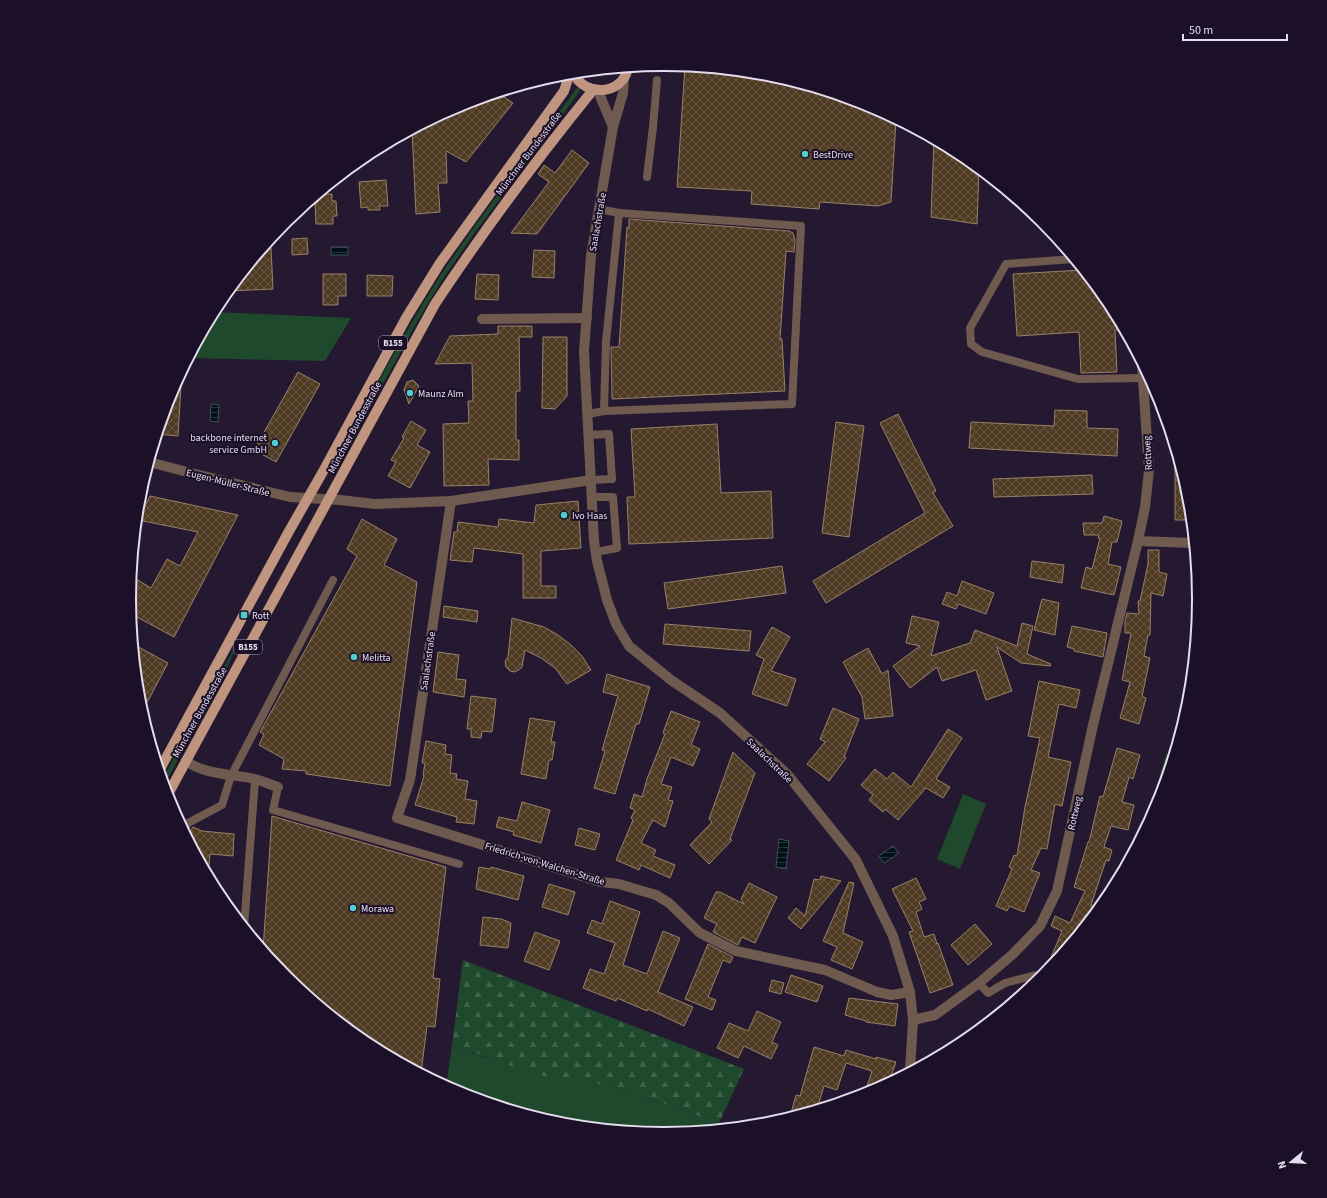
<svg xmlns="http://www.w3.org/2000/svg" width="1327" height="1198" font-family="'Source Sans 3',sans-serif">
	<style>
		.green { fill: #1f492d }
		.forest { fill: url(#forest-firs) }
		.water { fill: url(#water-rules); stroke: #454e58 }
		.building { fill: url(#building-cross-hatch); stroke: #978167 }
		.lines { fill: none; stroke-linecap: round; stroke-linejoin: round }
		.lane { stroke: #6f5a4f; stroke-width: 8 }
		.street { stroke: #6f5a4f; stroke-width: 10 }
		.primary { stroke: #c0957f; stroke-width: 10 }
		.poi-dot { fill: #52cdce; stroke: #1b1027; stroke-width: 1.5 }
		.labels { text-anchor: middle; stroke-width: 4; stroke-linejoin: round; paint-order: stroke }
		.shield { fill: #1b1027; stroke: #a8a0b2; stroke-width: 1 }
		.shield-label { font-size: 9px; font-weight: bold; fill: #e4dded }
		.street-label { font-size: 10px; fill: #e4dded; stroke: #1b1027 }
		.poi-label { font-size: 10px; fill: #e4dded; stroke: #1b1027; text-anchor: start }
		.rim { fill: none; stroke: #e4dded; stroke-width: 2 }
	</style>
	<defs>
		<pattern id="forest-firs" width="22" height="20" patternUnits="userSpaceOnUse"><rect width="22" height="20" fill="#1f492d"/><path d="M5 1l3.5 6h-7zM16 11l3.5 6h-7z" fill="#3f634c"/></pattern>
		<pattern id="water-rules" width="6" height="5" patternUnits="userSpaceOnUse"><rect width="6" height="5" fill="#011118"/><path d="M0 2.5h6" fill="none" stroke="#26333a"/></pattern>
		<pattern id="building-cross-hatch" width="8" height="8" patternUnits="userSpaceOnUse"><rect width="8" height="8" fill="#4f3b23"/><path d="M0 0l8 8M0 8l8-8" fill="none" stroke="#685743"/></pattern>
	</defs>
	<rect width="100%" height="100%" fill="#251931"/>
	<g class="green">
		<path d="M577,88H579L580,91L476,231L442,280L417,322L337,468L334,469L333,466C368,402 401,337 440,276C483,212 531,150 577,88Z"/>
		<polygon points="213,312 351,318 325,361 189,358"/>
		<polygon points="239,640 225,673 198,722 194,720"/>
		<polygon points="191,726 194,729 164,786 162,780"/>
		<polygon points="1166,754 1172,755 1156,806 1152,805"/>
		<polygon points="963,794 986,804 960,869 937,859"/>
		<polygon points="452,1045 484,1057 622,1089 719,1123 717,1129 663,1134 559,1124 459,1093 446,1087"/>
	</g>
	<polygon class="forest" points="463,960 744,1069 719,1123 622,1089 594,1083 558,1080 514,1067 452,1045"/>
	<g class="water">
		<rect x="331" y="247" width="17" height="8"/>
		<polygon points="211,404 219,405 218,422 210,421"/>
		<polygon points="779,839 789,841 786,869 776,867"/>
		<polygon points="893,846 899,853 884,863 879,856"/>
	</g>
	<g class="building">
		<polygon points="685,66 768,74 868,105 896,120 891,202 878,206 820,202 819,209 751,204 752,191 677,187"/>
		<polygon points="498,93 513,103 466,162 446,151 447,183 438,183 440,212 416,214 412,130 459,105"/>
		<polygon points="934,140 961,154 979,169 977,224 931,217"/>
		<polygon points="572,150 589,163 537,234 511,233 549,182 538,174 544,165 555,173"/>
		<polygon points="386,180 388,206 379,206 380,210 368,210 368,207 361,208 359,182"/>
		<polygon points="332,194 332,201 336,201 337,216 333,216 333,224 316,224 315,202 318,202 317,195"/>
		<polygon points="629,219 789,231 793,233 795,240 794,252 786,251 780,339 782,339 785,391 612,399 611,347 619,347 627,227 629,228"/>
		<polygon points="307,238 308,254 292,255 292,239"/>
		<polygon points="263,248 271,248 273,289 228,291"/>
		<polygon points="534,250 555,251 554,278 532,277"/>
		<polygon points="1083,270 1108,302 1117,318 1118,330 1115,330 1117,372 1081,373 1079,332 1017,336 1013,274"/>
		<polygon points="323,274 346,274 346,296 338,296 338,305 323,305"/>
		<polygon points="477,274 499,275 498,300 475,299"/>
		<polygon points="367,275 393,276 392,296 367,296"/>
		<polygon points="498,326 532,326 532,337 519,337 520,391 516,391 516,440 519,440 519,460 488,459 489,485 444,486 443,424 469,423 468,401 473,401 472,363 435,364 450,336 498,334"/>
		<polygon points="543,337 567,337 567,396 555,409 542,408"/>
		<polygon points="182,369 178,436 157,434 169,394"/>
		<polygon points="298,372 320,384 276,462 254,450"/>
		<polygon points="413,380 419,386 409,404 404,390 407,382"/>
		<polygon points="1055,410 1087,411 1087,428 1118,429 1117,456 969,448 971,422 1054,426"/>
		<polygon points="898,414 936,491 933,493 953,526 826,603 813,581 925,513 880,423"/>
		<polygon points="411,421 426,430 417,445 430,452 410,488 388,476 396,462 391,460 404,438 402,437"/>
		<polygon points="836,422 864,426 849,537 822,533"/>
		<polygon points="717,424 721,493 771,491 773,538 629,544 627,497 635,497 631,429"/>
		<polygon points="1175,461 1178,461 1188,495 1191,520 1175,520"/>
		<polygon points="1092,475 1093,494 994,497 993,479"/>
		<polygon points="150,496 238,515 174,637 137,617 131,629 128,599 131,576 151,588 167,559 180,566 198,532 138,520"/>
		<polygon points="578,501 581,548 541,551 541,586 556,586 556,598 523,598 523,554 474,548 472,562 450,560 454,532 457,532 458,522 498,527 499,519 534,523 536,505"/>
		<polygon points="1104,516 1122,521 1117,542 1112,542 1108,564 1121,567 1114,595 1081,588 1086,567 1092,569 1100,538 1098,538 1099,535 1084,535 1083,523 1102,523"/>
		<polygon points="362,519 397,539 384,565 417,582 390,786 306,774 306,771 282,769 284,759 259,745 264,734 260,732 357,556 347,549"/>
		<polygon points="1148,550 1159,550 1159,572 1167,574 1163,596 1151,593 1150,635 1148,635 1144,656 1150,658 1142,697 1146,698 1139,724 1120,718 1130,682 1122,680 1131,633 1125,633 1125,622 1127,613 1139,614 1138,601 1140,601 1148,564"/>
		<polygon points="1032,561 1064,565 1062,583 1030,577"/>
		<polygon points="782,566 786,593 668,609 664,583"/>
		<polygon points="962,581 994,593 986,614 958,604 956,609 942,604 947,592 957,596"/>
		<polygon points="1042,599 1059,603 1055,635 1034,630"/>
		<polygon points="444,606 478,611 477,622 443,617"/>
		<polygon points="912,616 939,622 931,656 970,643 975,630 1017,646 1022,623 1033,626 1027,654 1051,664 1050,666 1021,663 997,647 1012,691 986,700 976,670 942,681 937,667 910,688 893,666 920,646 906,643"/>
		<polygon points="512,618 544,627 558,635 570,644 582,656 591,670 567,684 555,668 541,658 525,650 522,667 520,669 515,672 510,671 506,667 505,661 508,657"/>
		<polygon points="665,624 751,631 749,651 663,644"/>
		<polygon points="1072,626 1107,633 1103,657 1074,651 1074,649 1067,647"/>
		<polygon points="772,627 790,637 771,671 796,679 787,706 752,694 764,659 756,655"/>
		<polygon points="133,644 168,663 142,712 139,703"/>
		<polygon points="868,648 882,674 888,670 893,716 865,719 862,697 843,662"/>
		<polygon points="438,652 459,655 456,679 466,680 464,697 433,692"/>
		<polygon points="607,674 650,687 639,724 636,724 615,794 594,788 605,751 602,750 618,696 603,692"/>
		<polygon points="1039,681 1080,690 1076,708 1059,704 1048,757 1071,762 1062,806 1055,804 1047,849 1041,848 1031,870 1040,873 1024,912 1009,906 1007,911 996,906 1012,869 1009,867 1014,855 1017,856 1025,807 1040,738 1028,736"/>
		<polygon points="471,696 496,699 492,732 482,731 481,738 471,737 471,729 467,729"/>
		<polygon points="833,708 859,719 844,757 846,758 829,781 807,764 825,742 820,739"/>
		<polygon points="671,711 700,722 691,745 700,749 693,766 671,757 661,784 672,787 668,800 673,801 665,827 653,820 641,843 656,850 653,856 675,865 670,878 641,865 639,870 616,860 633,820 631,818 635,810 630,808 634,794 642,797 647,779 665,734 663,733"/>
		<polygon points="530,718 555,722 551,742 555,742 552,760 549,760 546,779 521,774"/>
		<polygon points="948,729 962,738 936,779 950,787 943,798 926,788 898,820 885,809 883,812 869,800 873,795 861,785 875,769 887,779 893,772 911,787"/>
		<polygon points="426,741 446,745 445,754 452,755 450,773 457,774 456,779 468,781 465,799 477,801 474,824 456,822 457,817 415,805 424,776 423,775 425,763 422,763"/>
		<polygon points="1117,748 1140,755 1133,779 1129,777 1122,802 1134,805 1128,830 1111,826 1104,847 1112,850 1109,861 1106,860 1091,905 1098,909 1050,967 1048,965 1062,931 1051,926 1055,916 1070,923 1085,891 1074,887 1088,842 1089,842 1100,796 1103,797"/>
		<polygon points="733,752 755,773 730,839 732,840 709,864 690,845 712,822 709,819"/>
		<polygon points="522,802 550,810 541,843 513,835 514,832 496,827 499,817 517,821"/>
		<polygon points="272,816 446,867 433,978 440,979 435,1027 427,1026 421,1073 366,1044 285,977 263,950"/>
		<polygon points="193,827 202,831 234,834 233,856 210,854 208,876 187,836"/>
		<polygon points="579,828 600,834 595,850 575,845"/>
		<polygon points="479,867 490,869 491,867 524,876 518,900 476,889"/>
		<polygon points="821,876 841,881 801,929 788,918 796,908 805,916 814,879 820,880"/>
		<polygon points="916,878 926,899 919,902 922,909 916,912 924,937 934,934 937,944 938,943 953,985 930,993 909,932 913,931 892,889"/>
		<polygon points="849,882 854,883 843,933 863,942 852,969 831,960 837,947 823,941"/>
		<polygon points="749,883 777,897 755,943 742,937 738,945 713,932 717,924 704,918 716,892 720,892 744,904 741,899"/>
		<polygon points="549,884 575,892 568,915 542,907"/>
		<polygon points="610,901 640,912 623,965 647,974 663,931 680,938 658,992 693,1007 684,1026 648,1009 647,1011 617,998 616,1001 583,988 590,969 604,974 615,943 587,933 592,920 602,924"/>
		<polygon points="483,917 501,919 511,923 508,948 480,945"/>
		<polygon points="975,924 992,944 968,965 951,945"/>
		<polygon points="535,932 560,941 549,970 524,961"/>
		<polygon points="708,944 733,957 730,963 723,960 708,997 716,1000 712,1010 685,999"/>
		<polygon points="791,975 823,986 817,1002 785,992"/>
		<polygon points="772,980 784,983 781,994 769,991"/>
		<polygon points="849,998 898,1004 895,1026 866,1022 866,1021 845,1015"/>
		<polygon points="757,1011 781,1022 772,1042 778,1045 771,1059 744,1046 738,1058 717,1048 729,1023 748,1031"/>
		<polygon points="814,1047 844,1056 846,1050 876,1059 876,1057 896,1062 889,1082 864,1095 872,1071 846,1063 837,1090 824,1086 817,1109 790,1117 796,1095 800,1096"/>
	</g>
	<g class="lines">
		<g class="lane">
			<polyline points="647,177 653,127 657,80"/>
			<polyline points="1073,259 1006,264 970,328 971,344 982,352 1078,379 1143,378"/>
			<polyline points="604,411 792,404 801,226 619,213"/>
			<polyline points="588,414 604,411 606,342 619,213 599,209"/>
			<polyline points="588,435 609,434 612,479 591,480"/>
			<polyline points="592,497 613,497 617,548 596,552"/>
			<polyline points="278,787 273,810 459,864"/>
			<polyline points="184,831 188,823 222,805 231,776 333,580"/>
			<polyline points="244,927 255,780"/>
			<polyline points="979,983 988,993 1005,983 1036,975 1044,975"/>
		</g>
		<g class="street">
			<polyline points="624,78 623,93 613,127 591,256 584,351 594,541 597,561 607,600 616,624 629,646 671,680 720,713 787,774 856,860 893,936 910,992 913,1020 910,1071"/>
			<polyline points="598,91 613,127"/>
			<polyline points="482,319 587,318"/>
			<polyline points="149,462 195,474 290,497 340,500 375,504 451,501 591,480"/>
			<polyline points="451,501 410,780 397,818 601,882 619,884 656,895 669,903 700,933 736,951 825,970 877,992 891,995 910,992"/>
			<polyline points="1138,541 1193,543"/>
			<path d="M186,761C205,775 232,774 255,779C263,781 271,785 278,787"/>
			<polyline points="913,1020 935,1015 979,983 1013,954 1040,926 1057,891 1093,725 1138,541 1145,507 1149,470 1142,364"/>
		</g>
		<g class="primary">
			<path d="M573,73C585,97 622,96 628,68"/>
			<polyline points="159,771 288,533 325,468 406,318 440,263 564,91 570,73"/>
			<path d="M167,796L435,304C484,230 537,159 593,90"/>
		</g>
	</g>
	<g class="poi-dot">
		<circle cx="805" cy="154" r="4"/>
		<circle cx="410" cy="393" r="4"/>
		<circle cx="275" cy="443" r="4"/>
		<circle cx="564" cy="515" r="4"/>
		<rect x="240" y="611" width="8" height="8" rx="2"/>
		<circle cx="354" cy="657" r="4"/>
		<circle cx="353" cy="908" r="4"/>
	</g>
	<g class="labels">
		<g class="shield">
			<rect x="379" y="336" width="28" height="14" rx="3"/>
			<rect x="234" y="640" width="28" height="14" rx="3"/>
		</g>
		<g class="shield-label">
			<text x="393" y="346">B155</text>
			<text x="248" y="650">B155</text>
		</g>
		<g class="street-label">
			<text transform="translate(528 153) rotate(-53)" y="4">Münchner Bundesstraße</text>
			<text transform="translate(597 222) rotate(-80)" y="4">Saalachstraße</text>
			<text transform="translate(354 427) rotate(-62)" y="4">Münchner Bundesstraße</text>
			<text transform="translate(1147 453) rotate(-93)" y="4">Rottweg</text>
			<text transform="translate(228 482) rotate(14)" y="4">Eugen-Müller-Straße</text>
			<text transform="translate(427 661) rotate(-82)" y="4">Saalachstraße</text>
			<text transform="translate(199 712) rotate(-61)" y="4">Münchner Bundesstraße</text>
			<text transform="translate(770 760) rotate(44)" y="4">Saalachstraße</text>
			<text transform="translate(1074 813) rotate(-78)" y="4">Rottweg</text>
			<text transform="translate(545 863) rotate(17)" y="4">Friedrich-von-Walchen-Straße</text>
		</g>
		<g class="poi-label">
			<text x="813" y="158">BestDrive</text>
			<text x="418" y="397">Maunz Alm</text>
			<text x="267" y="441" text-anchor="end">backbone internet<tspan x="267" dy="12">service GmbH</tspan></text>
			<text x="572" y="519">Ivo Haas</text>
			<text x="252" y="619">Rott</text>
			<text x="362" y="661">Melitta</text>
			<text x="361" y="912">Morawa</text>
		</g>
	</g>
	<path d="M0 0H1327V1198H0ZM136 599a528 528 0 1 1 1056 0a528 528 0 1 1-1056 0Z" fill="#1b1027" fill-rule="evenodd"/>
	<path class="rim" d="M136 599a528 528 0 1 1 1056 0a528 528 0 1 1-1056 0Z"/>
	<g transform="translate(1291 1162) rotate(252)" stroke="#1b1027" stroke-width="3" paint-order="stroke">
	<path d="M0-3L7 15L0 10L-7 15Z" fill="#e4dded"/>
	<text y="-6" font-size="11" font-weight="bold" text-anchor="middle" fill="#e4dded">N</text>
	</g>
	<path d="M1183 34v6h104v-6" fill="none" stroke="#e4dded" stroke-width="2"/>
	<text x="1189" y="34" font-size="12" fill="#e4dded" stroke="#1b1027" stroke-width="3" paint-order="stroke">50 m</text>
</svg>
